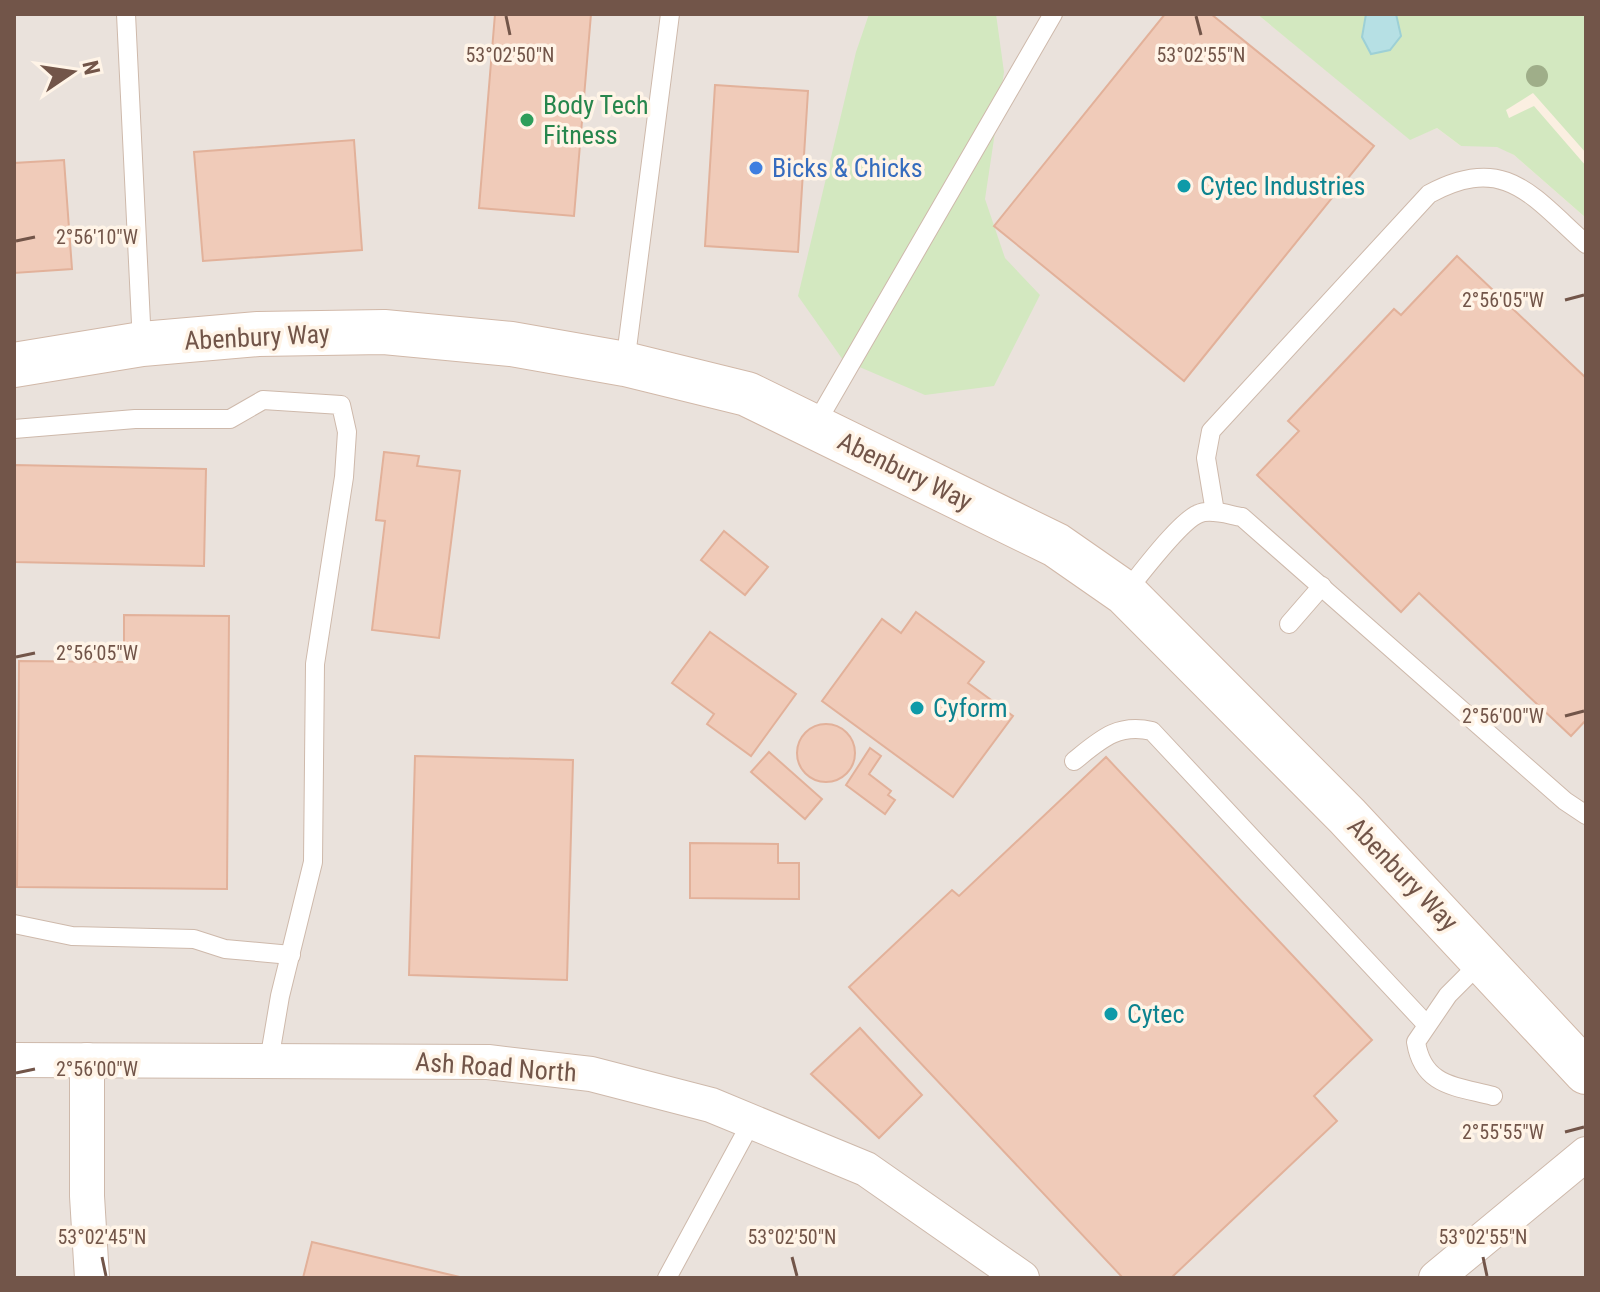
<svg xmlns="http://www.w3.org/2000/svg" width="1600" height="1292" font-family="'Roboto Condensed',sans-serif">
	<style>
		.industrial { fill: #eae2dc }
		.green { fill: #d3e8c0 }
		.water { fill: #b6e0e4; stroke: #9dd0d6; stroke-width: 2 }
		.building { fill: #f0cbb9; stroke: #e2b19a; stroke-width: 2 }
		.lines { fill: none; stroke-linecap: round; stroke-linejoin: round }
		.lane-casing { stroke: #ceb9ab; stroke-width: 20 }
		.street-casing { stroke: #ceb9ab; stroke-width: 36 }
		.secondary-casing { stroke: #d1b8a8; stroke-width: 46 }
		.lane { stroke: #fff; stroke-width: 18 }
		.street { stroke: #fff; stroke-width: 34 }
		.secondary { stroke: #fff; stroke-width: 44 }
		.tree { fill: #9fae89 }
		.ticks { fill: none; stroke: #725549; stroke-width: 3 }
		.leisure-dot { fill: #2e9e5b; stroke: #fff4e7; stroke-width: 3 }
		.shop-dot { fill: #3f7fe0; stroke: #fff4e7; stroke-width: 3 }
		.culture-dot { fill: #0f9aa8; stroke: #fff4e7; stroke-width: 3 }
		.labels { text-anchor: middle; stroke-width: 7; stroke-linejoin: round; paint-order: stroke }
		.leisure-label { font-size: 26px; fill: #27864d; stroke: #fff4e7; text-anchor: start }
		.shop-label { font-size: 26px; fill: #366cbe; stroke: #fff4e7; text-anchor: start }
		.culture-label { font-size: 26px; fill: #0d838f; stroke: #fff4e7; text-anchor: start }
		.street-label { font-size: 26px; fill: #725549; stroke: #fff4e7 }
		.ticks-label { font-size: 20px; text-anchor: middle; fill: #725549; stroke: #fff4e7; stroke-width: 7; stroke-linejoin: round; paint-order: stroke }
	</style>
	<rect width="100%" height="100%" fill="#fbefe1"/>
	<polygon class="industrial" points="14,14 1257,14 1410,139 1437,128 1461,146 1497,146 1514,155 1586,218 1586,1278 14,1278"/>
	<g class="green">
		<polygon points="869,14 996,14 1004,72 985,199 1005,258 1040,295 994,386 925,395 843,360 798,296 856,52"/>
		<polygon points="1257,14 1366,14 1401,36 1396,14 1586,14 1586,153 1533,93 1506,110 1509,118 1534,106 1586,166 1586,218 1514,155 1497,147 1461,146 1437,128 1410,140"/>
	</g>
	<polygon class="water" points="1366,14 1396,14 1401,36 1390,50 1371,54 1362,37"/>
	<g class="building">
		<polygon points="495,14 591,14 574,216 479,208"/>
		<polygon points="1165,14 1211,14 1374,146 1184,381 994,226"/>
		<polygon points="715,85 808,91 798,252 705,246"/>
		<polygon points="354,140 362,250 203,261 194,152"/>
		<polygon points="64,160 72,269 14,273 14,163"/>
		<polygon points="1457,256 1586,378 1586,720 1571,736 1419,593 1401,612 1257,475 1299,431 1288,421 1394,309 1401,315"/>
		<polygon points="384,452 419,456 417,466 460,471 439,638 372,630 385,521 376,520"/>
		<polygon points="14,465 206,469 204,566 14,562"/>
		<polygon points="724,531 768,567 745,595 701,560"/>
		<polygon points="916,612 984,662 968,683 1013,716 953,797 822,701 882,619 901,633"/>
		<polygon points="124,615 229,616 227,889 17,887 19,661 124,662"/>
		<polygon points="710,632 796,694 751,756 707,724 714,714 672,683"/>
		<circle cx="826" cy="753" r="29"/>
		<polygon points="870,748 881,756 869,774 891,791 888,795 895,800 885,814 846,785"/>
		<polygon points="769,752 822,799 805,819 751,772"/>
		<polygon points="415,756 573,760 567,980 409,975"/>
		<polygon points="1106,757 1372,1040 1314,1096 1337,1121 1171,1278 1123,1278 849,987 952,890 959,896"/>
		<polygon points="690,843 778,844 778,863 799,863 799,899 690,898"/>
		<polygon points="860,1028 922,1095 879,1138 811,1074"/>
		<polygon points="312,1242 464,1278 303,1278"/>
	</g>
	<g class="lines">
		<g class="lane-casing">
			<g id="lane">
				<polyline points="126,14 142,344"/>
				<polyline points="625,364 670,14"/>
				<polyline points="814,427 1053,14"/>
				<polyline points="14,429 135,419 230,419 263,400 341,405 347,432 344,477 315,664 313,862 280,996 269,1061"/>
				<path d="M1215,512L1206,458L1211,431L1429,194C1505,153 1532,196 1586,244"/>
				<path d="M1125,593C1139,576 1179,522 1198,514C1210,508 1229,515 1242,517L1565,801L1586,815"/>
				<polyline points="1289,624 1322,586"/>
				<path d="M1074,761C1100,740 1117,723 1152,731L1426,1024"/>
				<polyline points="14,924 72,936 194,939 225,949 291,955"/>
				<path d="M1482,961L1448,995L1416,1042C1423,1086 1455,1086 1493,1096"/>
				<polyline points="667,1278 752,1121"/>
			</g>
		</g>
		<g class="street-casing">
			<g id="street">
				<polyline points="14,1060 488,1062 591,1074 711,1105 866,1169 1022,1278"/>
				<polyline points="87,1060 87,1196 92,1278"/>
				<polyline points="1436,1278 1586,1154"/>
			</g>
		</g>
		<g class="secondary-casing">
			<polyline id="secondary" points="14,365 142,344 258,334 384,332 511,344 625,364 747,394 1056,545 1125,593 1347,816 1586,1072"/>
		</g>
		<use href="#lane" class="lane"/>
		<use href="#street" class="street"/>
		<use href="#secondary" class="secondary"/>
	</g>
	<circle class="tree" cx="1537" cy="76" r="11"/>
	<path class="ticks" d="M506,16L510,35M1196,16L1201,35M16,241L35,237M1565,300L1584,295M16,657L35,653M1565,716L1584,711M16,1073L35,1069M1565,1132L1584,1127M102,1257L106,1276M792,1257L797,1276M1483,1257L1487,1276"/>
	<circle class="leisure-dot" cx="527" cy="120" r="8"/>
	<circle class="shop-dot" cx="756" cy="168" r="8"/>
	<g class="culture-dot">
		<circle cx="1184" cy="186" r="8"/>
		<circle cx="917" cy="708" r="8"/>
		<circle cx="1111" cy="1014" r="8"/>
	</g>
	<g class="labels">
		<g class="leisure-label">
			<text x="543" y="114">Body Tech<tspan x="543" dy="30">Fitness</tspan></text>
		</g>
		<g class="shop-label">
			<text x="772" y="177">Bicks &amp; Chicks</text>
		</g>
		<g class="culture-label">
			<text x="1200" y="195">Cytec Industries</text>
			<text x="933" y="717">Cyform</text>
			<text x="1127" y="1023">Cytec</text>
		</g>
		<g class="street-label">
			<text transform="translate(257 337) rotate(-3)" y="9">Abenbury Way</text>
			<text transform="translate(905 471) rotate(26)" y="9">Abenbury Way</text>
			<text transform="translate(1403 874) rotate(46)" y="9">Abenbury Way</text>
			<text transform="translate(496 1067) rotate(4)" y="9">Ash Road North</text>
		</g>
	</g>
	<g class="ticks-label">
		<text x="510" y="62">53°02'50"N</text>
		<text x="1201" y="62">53°02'55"N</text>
		<text x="97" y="244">2°56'10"W</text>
		<text x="1503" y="307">2°56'05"W</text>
		<text x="97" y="660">2°56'05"W</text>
		<text x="1503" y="723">2°56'00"W</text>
		<text x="97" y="1076">2°56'00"W</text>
		<text x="1503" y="1139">2°55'55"W</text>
		<text x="102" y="1244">53°02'45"N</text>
		<text x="792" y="1244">53°02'50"N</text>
		<text x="1483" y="1244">53°02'55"N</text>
	</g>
	<rect width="1600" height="1292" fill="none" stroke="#725549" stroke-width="32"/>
	<g transform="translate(72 72) rotate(77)" stroke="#fff4e7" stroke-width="6" paint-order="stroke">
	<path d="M0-6L14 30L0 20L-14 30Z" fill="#725549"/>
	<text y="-12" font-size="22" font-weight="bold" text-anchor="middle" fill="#725549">N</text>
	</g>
</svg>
